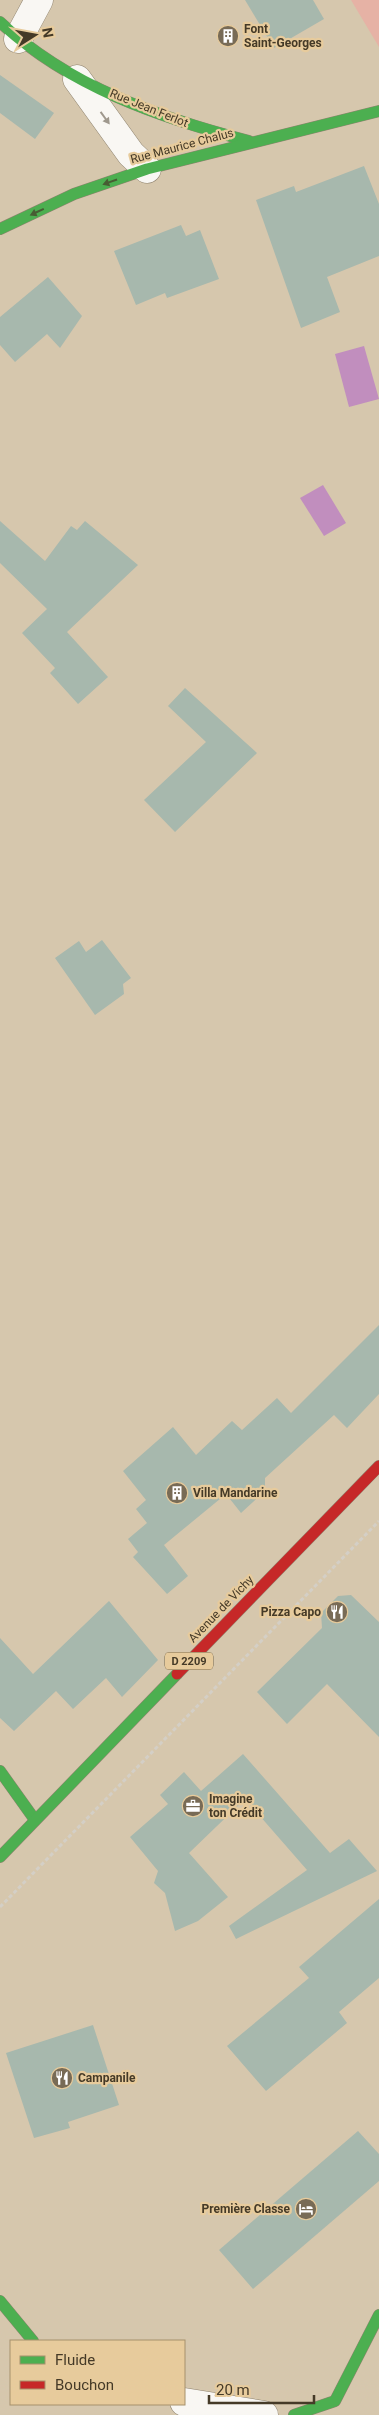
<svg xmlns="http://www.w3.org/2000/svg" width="379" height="2415" font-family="Roboto,sans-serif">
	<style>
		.green { fill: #e6b2a5 }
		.water { fill: #c18ebe }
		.building { fill: #a7b8ad }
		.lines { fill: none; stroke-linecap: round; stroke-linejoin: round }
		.street-casing { stroke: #8f836f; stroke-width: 29 }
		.fast-casing { stroke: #8f836f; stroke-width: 12 }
		.jam-casing { stroke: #8f836f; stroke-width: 12 }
		.path { stroke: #d4cfc6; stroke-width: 3; stroke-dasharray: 4 2.5; stroke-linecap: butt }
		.street { stroke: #f9f7f3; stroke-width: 28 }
		.fast { stroke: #4caf50; stroke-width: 11 }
		.jam { stroke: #c62828; stroke-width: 11 }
		.oneway { fill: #9f988d }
		.oneway2 { fill: #475d33 }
		.labels { text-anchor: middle; stroke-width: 4.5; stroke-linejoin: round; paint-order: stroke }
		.shield { fill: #e7cb9c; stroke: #76664a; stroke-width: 1 }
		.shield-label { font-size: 11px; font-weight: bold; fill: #453a27 }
		.poi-label { font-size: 12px; font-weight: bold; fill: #453a27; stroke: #e7cb9c; text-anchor: start }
		.street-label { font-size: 12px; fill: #453a27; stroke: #e7cb9c }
	</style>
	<rect width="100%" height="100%" fill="#d6c7ad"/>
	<polygon class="green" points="351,0 379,0 379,47"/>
	<g class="water">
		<polygon points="364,346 379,399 349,407 335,354"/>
		<polygon points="323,485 346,523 324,536 300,498"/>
	</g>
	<g class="building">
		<polygon points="245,0 313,0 324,19 274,48"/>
		<polygon points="0,75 54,113 35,139 0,113"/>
		<polygon points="364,166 379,204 379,256 327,277 340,312 301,328 256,200 294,186 296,192"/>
		<polygon points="181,225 186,236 200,230 219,279 167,298 165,293 136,305 114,251"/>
		<polygon points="48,277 82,316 60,348 47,334 15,362 0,345 0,317"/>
		<polygon points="0,521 45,561 71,526 77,530 85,521 138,565 67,632 108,677 78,704 50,673 55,668 22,633 47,609 0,563"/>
		<polygon points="185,688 257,753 175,832 144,800 206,742 168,706"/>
		<polygon points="102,940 131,978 123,984 124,994 95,1015 55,958 79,941 86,952"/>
		<polygon points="379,1325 379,1394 347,1428 334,1415 265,1478 265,1491 241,1513 226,1494 164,1545 188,1576 167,1594 133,1557 138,1552 128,1539 147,1523 136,1509 146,1500 123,1471 173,1427 196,1455 232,1421 242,1430 277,1398 291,1413"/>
		<polygon points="351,1595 379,1622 379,1737 327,1684 287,1724 257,1692 322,1628 321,1613 338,1596"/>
		<polygon points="109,1601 158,1660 122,1697 106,1678 73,1709 56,1691 14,1731 0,1718 0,1638 33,1674"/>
		<polygon points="243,1754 330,1853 349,1839 377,1871 236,1939 229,1926 307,1870 245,1799 189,1853 228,1897 198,1921 175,1931 165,1893 154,1883 158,1871 130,1837 168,1804 160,1795 184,1772 201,1791"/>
		<polygon points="379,1899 379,1978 339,2012 347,2023 266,2091 227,2046 309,1978 299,1967"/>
		<polygon points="93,2025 119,2105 68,2122 70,2128 34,2138 6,2053"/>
		<polygon points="358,2131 379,2154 379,2181 253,2289 219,2250"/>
	</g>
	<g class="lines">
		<g class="street-casing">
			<g id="street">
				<polyline points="18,39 39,0"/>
				<polyline points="77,79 131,154 147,169"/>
				<polyline points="184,2402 264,2415"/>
			</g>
		</g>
		<g class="fast-casing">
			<g id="fast">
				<path d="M0,22C68,86 160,118 249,141"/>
				<polyline points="0,229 74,194 147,169 379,111"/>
				<polyline points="0,1771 35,1820"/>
				<polyline points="0,1857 177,1674"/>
				<polyline points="0,2301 33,2341"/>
				<polyline points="294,2415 335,2401 379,2315"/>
			</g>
		</g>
		<g class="jam-casing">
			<polyline id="jam" points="177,1674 379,1466"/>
		</g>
		<polyline class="path" points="0,1907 379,1521"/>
		<use href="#street" class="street"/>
		<use href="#fast" class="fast"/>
		<use href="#jam" class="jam"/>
	</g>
	<defs><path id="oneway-solid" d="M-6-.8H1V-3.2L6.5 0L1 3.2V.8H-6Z" transform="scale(1.25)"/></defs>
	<use class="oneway" href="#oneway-solid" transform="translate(105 118) rotate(54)"/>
	<g class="oneway2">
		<use href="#oneway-solid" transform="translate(110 182) rotate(161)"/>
		<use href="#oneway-solid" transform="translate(37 212) rotate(155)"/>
	</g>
	<defs>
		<g id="building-disc" transform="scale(1.125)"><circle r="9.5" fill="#786b56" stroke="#e7cb9c"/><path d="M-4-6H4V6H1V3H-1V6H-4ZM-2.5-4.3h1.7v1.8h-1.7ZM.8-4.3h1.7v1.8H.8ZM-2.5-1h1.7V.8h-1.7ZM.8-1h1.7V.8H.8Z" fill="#fff"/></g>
		<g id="restaurant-disc" transform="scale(1.125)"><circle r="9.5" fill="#786b56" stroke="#e7cb9c"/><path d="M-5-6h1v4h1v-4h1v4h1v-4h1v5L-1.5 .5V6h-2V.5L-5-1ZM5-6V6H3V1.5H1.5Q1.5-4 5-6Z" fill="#fff"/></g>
		<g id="office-disc" transform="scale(1.125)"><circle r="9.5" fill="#786b56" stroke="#e7cb9c"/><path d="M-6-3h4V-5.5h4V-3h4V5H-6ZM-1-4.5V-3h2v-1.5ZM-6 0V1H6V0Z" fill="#fff"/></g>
		<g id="hotel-disc" transform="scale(1.125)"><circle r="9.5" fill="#786b56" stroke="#e7cb9c"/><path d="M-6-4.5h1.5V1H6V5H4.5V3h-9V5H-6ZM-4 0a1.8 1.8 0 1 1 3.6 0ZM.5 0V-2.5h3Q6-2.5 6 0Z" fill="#fff"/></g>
	</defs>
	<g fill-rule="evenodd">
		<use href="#building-disc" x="228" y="36"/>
		<use href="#building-disc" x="177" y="1493"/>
		<use href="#restaurant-disc" x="337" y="1612"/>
		<use href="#office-disc" x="193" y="1806"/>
		<use href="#restaurant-disc" x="62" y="2078"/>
		<use href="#hotel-disc" x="306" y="2209"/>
	</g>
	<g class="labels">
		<rect class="shield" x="165" y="1652.5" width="48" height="17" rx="4"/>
		<g class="shield-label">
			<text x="189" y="1665">D 2209</text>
		</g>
		<g class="poi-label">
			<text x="244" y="33">Font<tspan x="244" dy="14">Saint-Georges</tspan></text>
			<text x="193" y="1497">Villa Mandarine</text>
			<text x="321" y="1616" text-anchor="end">Pizza Capo</text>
			<text x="209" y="1803">Imagine<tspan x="209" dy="14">ton Crédit</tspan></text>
			<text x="78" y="2082">Campanile</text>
			<text x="290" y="2213" text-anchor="end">Première Classe</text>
		</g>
		<g class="street-label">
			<text transform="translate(149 108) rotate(22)" y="4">Rue Jean Ferlot</text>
			<text transform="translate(182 146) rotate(-15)" y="4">Rue Maurice Chalus</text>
			<text transform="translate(221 1609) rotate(-46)" y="4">Avenue de Vichy</text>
		</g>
	</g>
	<rect x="10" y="2340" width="175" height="65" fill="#e7cb9c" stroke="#a6916d"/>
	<rect x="20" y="2356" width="25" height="8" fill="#4caf50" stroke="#a6916d"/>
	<text x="55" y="2365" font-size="15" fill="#453a27">Fluide</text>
	<rect x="20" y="2381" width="25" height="8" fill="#c62828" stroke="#a6916d"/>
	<text x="55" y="2390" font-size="15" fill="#453a27">Bouchon</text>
	<g transform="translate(35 35) rotate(79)" stroke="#e7cb9c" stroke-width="4" paint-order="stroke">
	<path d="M0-4L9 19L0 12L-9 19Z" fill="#453a27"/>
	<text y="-8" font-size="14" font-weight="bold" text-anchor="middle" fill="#453a27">N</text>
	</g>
	<path d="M209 2395v8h105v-8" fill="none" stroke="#453a27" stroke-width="2.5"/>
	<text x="216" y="2395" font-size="15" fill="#453a27" stroke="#e7cb9c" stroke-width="4" paint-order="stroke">20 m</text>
</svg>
